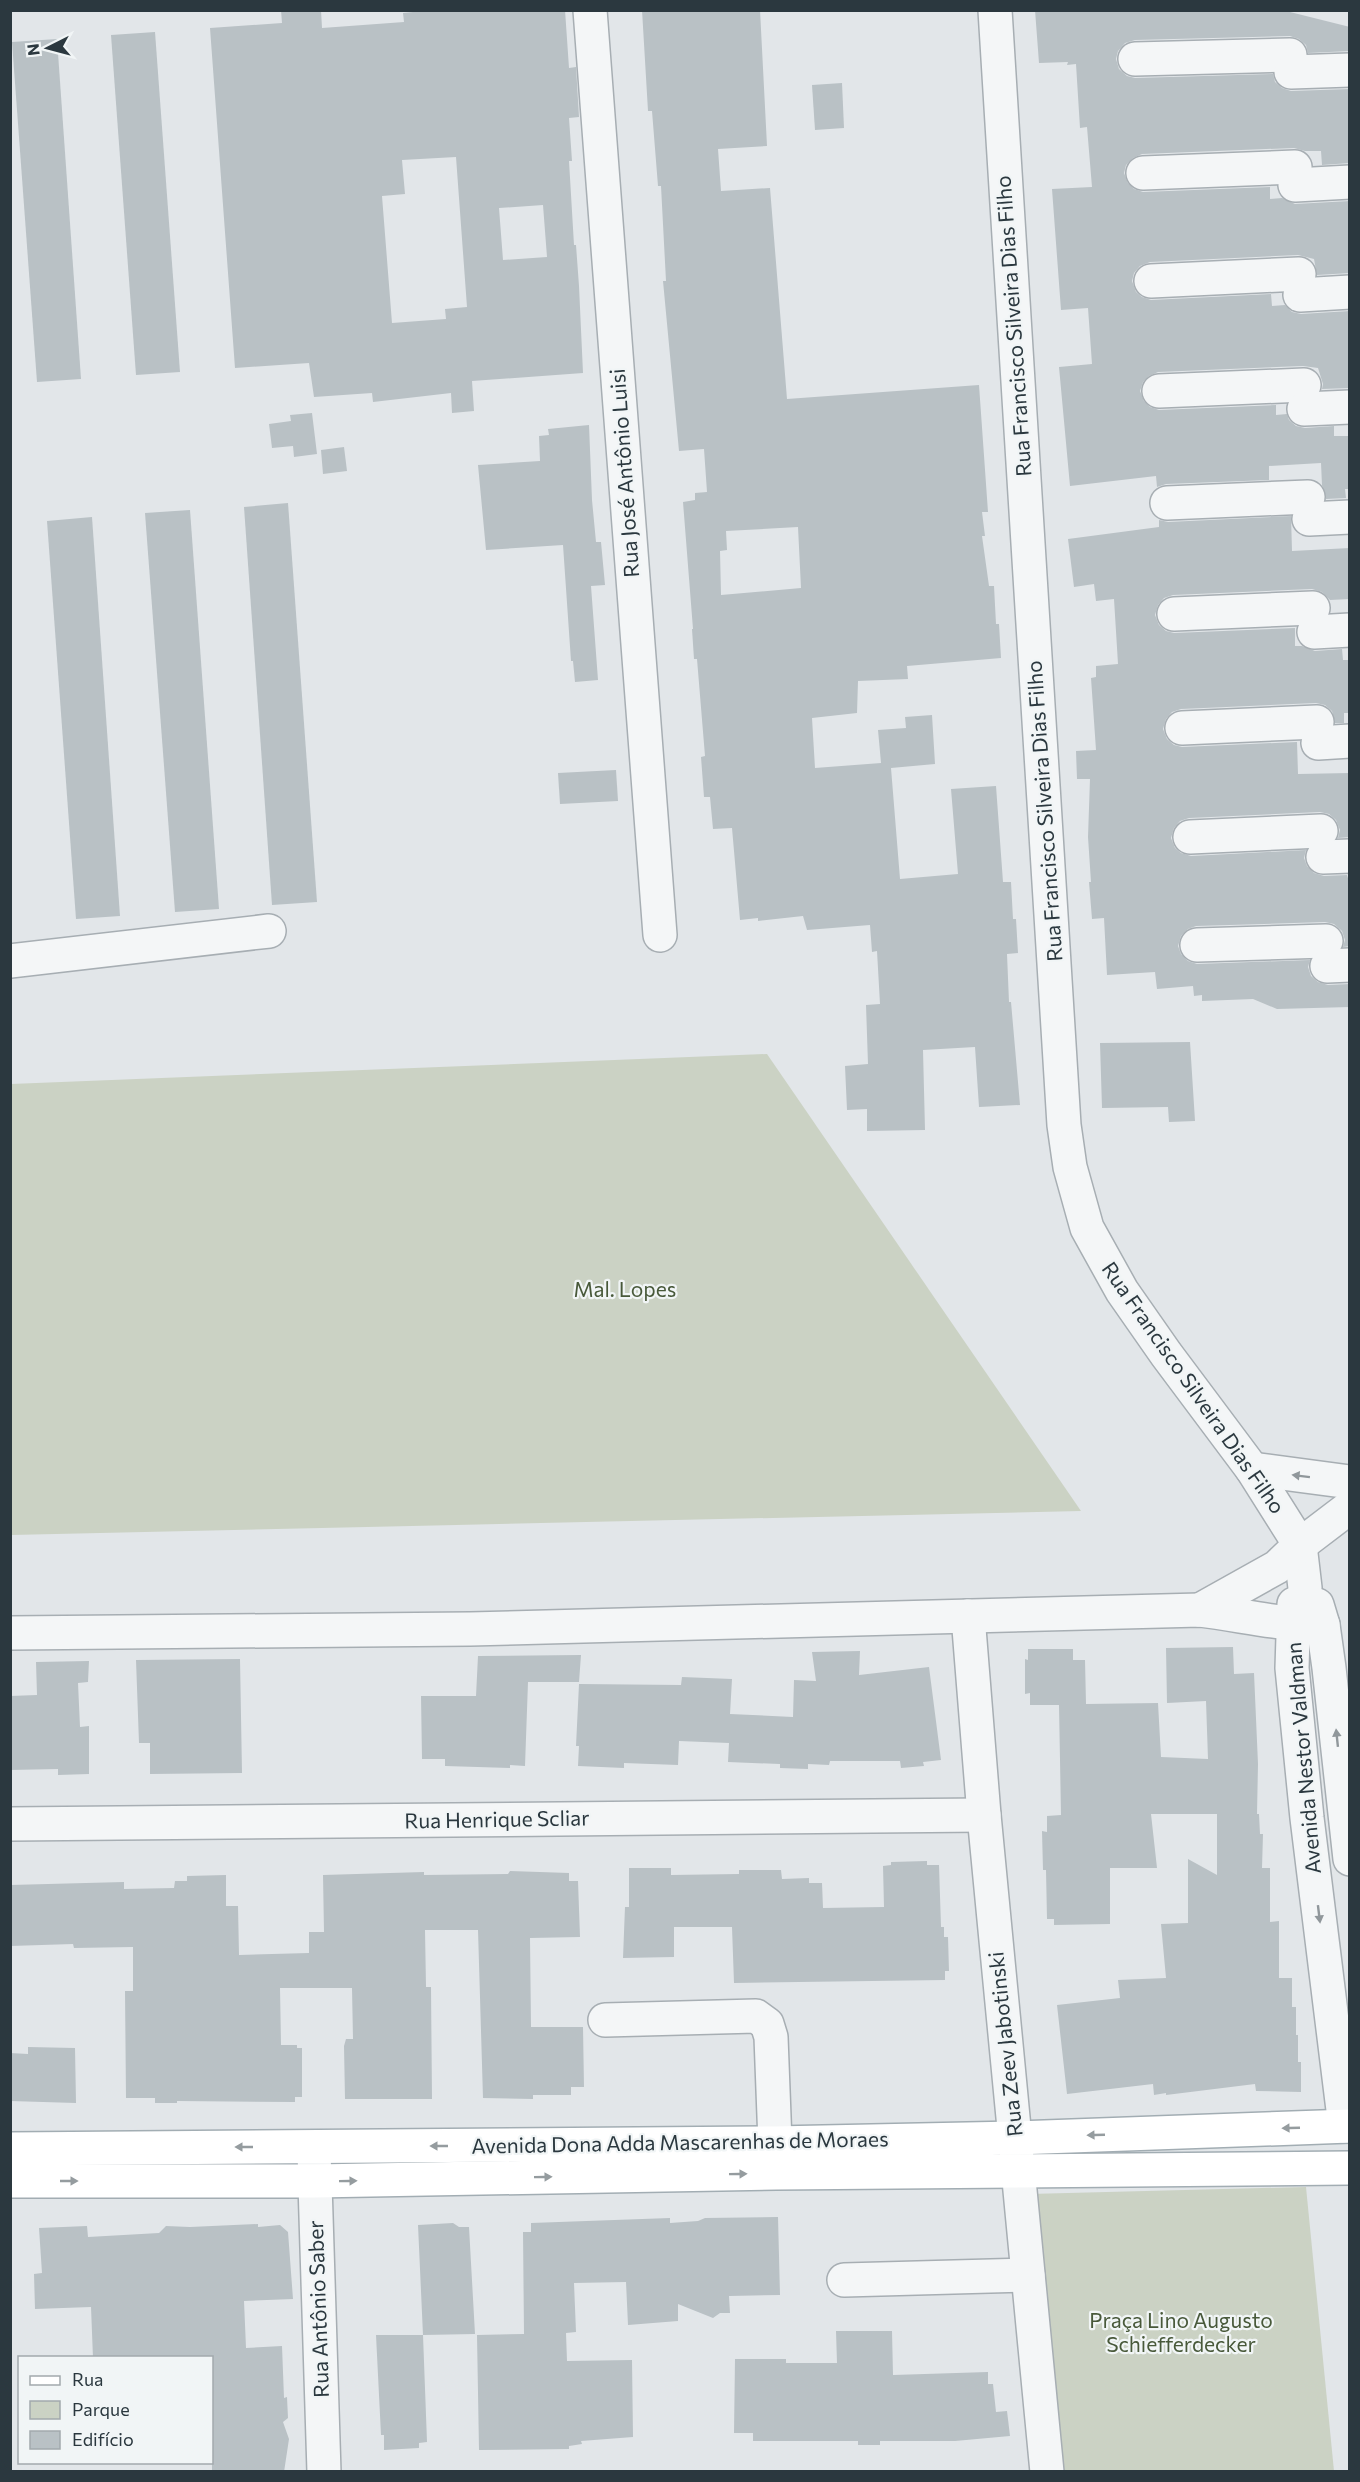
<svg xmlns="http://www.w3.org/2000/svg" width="1360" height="2482" font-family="Commissioner,sans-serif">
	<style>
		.green { fill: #cbd2c4 }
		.building { fill: #b9c1c5; fill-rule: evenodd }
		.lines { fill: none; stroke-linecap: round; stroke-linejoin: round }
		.minor-casing { stroke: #a7aeb3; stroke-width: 36 }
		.major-casing { stroke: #a2adb3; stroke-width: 36 }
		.minor { stroke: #f4f6f7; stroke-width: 33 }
		.major { stroke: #fff; stroke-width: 33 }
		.oneway { fill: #90979b }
		.oneway2 { fill: #959c9f }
		.labels { text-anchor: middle; stroke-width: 4.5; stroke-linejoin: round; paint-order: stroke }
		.street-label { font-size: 21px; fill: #2b383f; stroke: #f1f5f6 }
		.park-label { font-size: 21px; fill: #48593a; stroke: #f1f5f6 }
	</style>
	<rect width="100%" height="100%" fill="#e2e6e9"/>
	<g class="green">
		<polygon points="767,1054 1081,1511 11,1535 11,1084"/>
		<polygon points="1306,2187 1334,2471 1055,2471 1029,2194"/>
	</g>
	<g class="building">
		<path d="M281,10H321L322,28L404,22L403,13L433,10H565L569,68L576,67L579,117L569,118L572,161H569L574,245H576L579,286L583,373L472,381L474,411L452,413L451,393L373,402L372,393L314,397L309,363L235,368L210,28L282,23ZM456,157L467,307L445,309L446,319L392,323L382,196L405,194L402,160ZM543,205L547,257L503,260L499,208Z"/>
		<path d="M642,10H760L767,146L718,149L721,191L770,188L787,399L979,385L988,512H982L985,536H982L989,586H994L996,624H999L1001,658L907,666L908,679L858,681L857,713L812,718L815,768L881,763L878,730L906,728L905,717L932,715L935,764L891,768L900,879L958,874L951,789L996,786L1003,882H1011L1013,919H1016L1018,953L1007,954L1009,1002H1011L1020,1105L979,1107L975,1047L923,1050L925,1130L867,1131V1109L847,1110L845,1066L868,1064L866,1005L880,1004L877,951L872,952L870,925L807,930L803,916L758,921V918L740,920L732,828L713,829L710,797H704L701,757L705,756L697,659H694L692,629H693L683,502L695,500V493L707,492L704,449L679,451L663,281H666L661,186H658L652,111H648ZM798,527L801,588L721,595L720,551L727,550L726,531Z"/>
		<polygon points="1035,10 1282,10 1350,27 1350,51 1308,53 1306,45 1299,39 1290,36 1135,40 1125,43 1118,51 1116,59 1119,69 1127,76 1135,78 1273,74 1275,82 1282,88 1291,91 1350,89 1350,163 1322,165 1321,151 1305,151 1294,148 1142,154 1133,158 1126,165 1124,173 1128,183 1134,189 1143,192 1270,187 1270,199 1282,198 1295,204 1350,201 1350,273 1317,275 1314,259 1298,255 1150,262 1140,266 1134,273 1132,281 1136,292 1142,297 1151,300 1271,294 1272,306 1285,305 1292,312 1301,314 1350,311 1350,388 1322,389 1323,384 1318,368 1303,366 1158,372 1149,376 1143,382 1140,391 1144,401 1150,407 1159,410 1276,405 1276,415 1287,414 1289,420 1296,426 1305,428 1334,426 1334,436 1350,436 1350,489 1345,489 1346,498 1326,499 1322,485 1321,463 1269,466 1269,480 1166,484 1157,487 1156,476 1070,486 1059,367 1092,364 1088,308 1061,310 1052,189 1092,187 1087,127 1080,128 1076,64 1067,65 1068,62 1039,63"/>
		<polygon points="155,32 180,372 136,375 111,35"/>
		<polygon points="57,39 81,379 37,382 12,42"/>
		<polygon points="842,83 844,128 815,130 812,85"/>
		<polygon points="312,413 317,454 294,457 293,446 272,448 269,424 291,421 290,415"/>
		<polygon points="589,425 592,500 596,542 601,542 605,585 591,586 598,680 575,682 573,661 571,661 563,545 486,550 478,465 540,461 539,436 549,435 548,429"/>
		<polygon points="344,447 347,471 323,474 321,450"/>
		<polygon points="288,503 317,902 272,905 244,507"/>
		<polygon points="190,510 219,909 175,912 145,513"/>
		<polygon points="1291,516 1292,551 1350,548 1350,599 1330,600 1322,592 1312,589 1173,595 1164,598 1158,605 1155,615 1159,625 1166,631 1174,633 1295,628 1295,646 1302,646 1315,651 1342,649 1343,660 1350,660 1350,713 1344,713 1344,723 1335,723 1332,711 1325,705 1316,703 1181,709 1172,712 1166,719 1163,729 1167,739 1174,745 1182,747 1297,742 1298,774 1350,773 1350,837 1338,838 1340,830 1336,820 1329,814 1320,812 1189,818 1180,821 1174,828 1171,838 1175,848 1181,853 1191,856 1306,850 1304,858 1307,866 1314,873 1324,876 1347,875 1350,885 1350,946 1343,947 1345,940 1342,931 1334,924 1325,922 1196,926 1188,929 1181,936 1178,946 1181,954 1188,961 1197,964 1310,960 1308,967 1311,976 1318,982 1328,985 1350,984 1350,1007 1277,1009 1253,999 1202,1001 1202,995 1194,996 1193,986 1157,989 1155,972 1107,975 1104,918 1092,919 1089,882 1091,882 1088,837 1090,779 1077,779 1076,751 1096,750 1091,678 1096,677 1096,666 1118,664 1114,599 1096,601 1094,584 1074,587 1068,539 1159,527 1159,520 1168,522"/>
		<polygon points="92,517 120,916 76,919 47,521"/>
		<polygon points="616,770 618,801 560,804 558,773"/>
		<polygon points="1190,1042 1195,1121 1169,1122 1168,1107 1102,1108 1100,1043"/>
		<polygon points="1233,1647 1234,1674 1254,1673 1258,1764 1257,1814 1259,1814 1260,1834 1263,1834 1262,1868 1270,1868 1270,1922 1279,1921 1279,1978 1292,1978 1292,2007 1296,2007 1296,2035 1298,2035 1298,2062 1301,2062 1301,2092 1256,2091 1255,2084 1166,2095 1166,2093 1154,2095 1153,2084 1067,2094 1057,2005 1120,1998 1118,1980 1166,1978 1161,1924 1188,1923 1188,1859 1217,1875 1217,1814 1151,1814 1157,1868 1110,1868 1110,1924 1054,1925 1054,1919 1047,1919 1046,1870 1043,1870 1042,1831 1047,1832 1047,1816 1061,1815 1059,1705 1030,1705 1030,1693 1025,1694 1025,1659 1028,1660 1028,1649 1073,1649 1073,1660 1085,1660 1086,1704 1158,1703 1161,1757 1208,1759 1206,1701 1167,1703 1166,1648"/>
		<polygon points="860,1651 859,1675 929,1667 941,1760 923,1762 924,1766 901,1768 900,1761 830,1761 829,1765 808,1764 808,1769 780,1768 780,1764 728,1762 729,1743 679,1741 678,1765 624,1763 624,1768 578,1766 579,1746 576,1746 579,1684 681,1685 682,1677 732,1679 730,1714 793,1717 794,1680 816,1681 812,1652"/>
		<polygon points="581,1655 579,1682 528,1682 525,1766 510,1765 510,1768 445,1766 445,1759 422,1759 421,1696 476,1696 478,1656"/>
		<polygon points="240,1659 242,1773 150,1774 150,1743 139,1743 136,1660"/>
		<polygon points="89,1661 88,1682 78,1683 80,1727 89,1726 89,1774 58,1775 58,1769 10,1770 10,1696 37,1695 36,1662"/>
		<polygon points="927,1861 927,1865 939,1865 941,1927 944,1927 944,1937 948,1937 949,1971 945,1971 945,1980 734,1983 732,1927 674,1927 674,1957 623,1958 625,1907 629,1907 629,1868 671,1868 671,1875 739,1874 739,1870 781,1870 782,1879 809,1878 809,1883 822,1883 823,1908 884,1907 883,1866 891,1865 891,1862"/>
		<polygon points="510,1871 569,1873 569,1881 578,1881 580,1937 530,1938 531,2027 583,2027 584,2087 571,2087 571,2095 533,2095 533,2099 483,2098 478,1930 425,1930 426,1987 431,1987 432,2099 345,2099 344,2046 346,2039 353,2039 352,1988 280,1988 281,2045 297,2045 297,2048 302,2048 302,2097 295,2097 295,2102 177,2101 177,2103 155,2103 155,2098 126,2098 125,1991 133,1991 133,1947 74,1948 73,1944 10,1946 10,1885 124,1882 124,1889 174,1888 175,1881 187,1881 187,1876 226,1875 226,1906 238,1906 239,1955 309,1953 309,1932 324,1932 323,1875 424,1872 424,1875 508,1874"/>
		<polygon points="28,2047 75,2048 76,2103 10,2101 10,2053 28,2054"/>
		<polygon points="778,2217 780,2295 729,2296 730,2313 720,2313 713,2318 678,2304 678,2321 628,2325 626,2282 574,2283 576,2332 566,2333 567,2361 632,2360 633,2437 581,2441 582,2444 569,2446 569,2449 479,2450 477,2335 524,2334 523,2232 531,2232 531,2223 670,2218 670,2223 698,2221 705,2218"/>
		<polygon points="453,2223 459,2227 469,2227 475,2334 423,2335 418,2225"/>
		<polygon points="258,2224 258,2227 280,2225 288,2232 293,2299 244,2301 246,2348 282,2346 284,2398 287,2397 288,2418 283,2422 289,2439 284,2472 212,2472 212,2358 93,2358 91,2307 35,2309 34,2274 42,2273 39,2228 87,2226 88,2237 159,2233 166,2226 190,2227"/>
		<polygon points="836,2331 892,2331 893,2375 988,2372 988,2384 993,2384 996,2412 1007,2411 1010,2436 955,2441 880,2441 880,2445 858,2445 858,2441 753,2441 753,2433 734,2433 735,2359 786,2359 786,2363 837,2363"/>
		<polygon points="376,2335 423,2335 427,2442 419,2443 419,2448 384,2450 384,2435 381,2435"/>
	</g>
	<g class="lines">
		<g class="minor-casing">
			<g id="minor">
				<polyline points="590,10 660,935"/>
				<polyline points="995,10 1064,1125 1070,1167 1087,1228 1122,1291 1166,1354 1252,1469 1300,1545 1305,1588"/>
				<polyline points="1135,59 1290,55"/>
				<polyline points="1291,72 1350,70"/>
				<polyline points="1143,173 1295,167"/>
				<polyline points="1295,185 1350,182"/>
				<polyline points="1151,281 1299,274"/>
				<polyline points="1300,295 1350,292"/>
				<polyline points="1159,391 1304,385"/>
				<polyline points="1304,409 1350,407"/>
				<polyline points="1167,503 1308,497"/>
				<polyline points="1309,519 1350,517"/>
				<polyline points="1174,614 1313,608"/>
				<polyline points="1314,632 1350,630"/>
				<polyline points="1182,728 1317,722"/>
				<polyline points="1318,743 1350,741"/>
				<polyline points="1190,837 1321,831"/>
				<polyline points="1323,857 1350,856"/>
				<polyline points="1197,945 1326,941"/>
				<polyline points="10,961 269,931"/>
				<polyline points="1327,966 1350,965"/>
				<polyline points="1252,1469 1350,1482"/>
				<polyline points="1294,1604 1292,1668 1307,1818 1345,2126"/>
				<polyline points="1317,1605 1323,1625 1329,1668 1350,1859"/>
				<polyline points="1200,1610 1277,1567 1300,1545 1350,1507"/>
				<polyline points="968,1616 984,1815 1047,2472"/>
				<path d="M10,1633L470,1629L1200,1610C1241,1615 1282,1625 1323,1625"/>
				<polyline points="10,1824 984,1815"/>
				<polyline points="605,2020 756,2016 767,2024 771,2037 775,2143"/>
				<polyline points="314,2152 324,2472"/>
				<polyline points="844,2280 1028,2275"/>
			</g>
		</g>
		<g class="major-casing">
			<g id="major">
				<polyline points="10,2149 775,2143 1015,2138 1350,2126"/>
				<polyline points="10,2181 315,2181 776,2173 1350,2168"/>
			</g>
		</g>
		<use href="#minor" class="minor"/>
		<use href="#major" class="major"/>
	</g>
	<defs><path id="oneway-solid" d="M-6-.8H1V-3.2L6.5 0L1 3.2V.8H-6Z" transform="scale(1.5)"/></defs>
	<g class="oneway">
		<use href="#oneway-solid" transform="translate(1301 1476) rotate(-173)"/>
		<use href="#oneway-solid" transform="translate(1337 1738) rotate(-96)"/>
		<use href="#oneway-solid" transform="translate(1319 1914) rotate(83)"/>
	</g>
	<g class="oneway2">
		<use href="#oneway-solid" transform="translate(1291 2128) rotate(178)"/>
		<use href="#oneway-solid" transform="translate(1096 2135) rotate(178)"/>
		<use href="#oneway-solid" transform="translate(439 2146) rotate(180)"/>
		<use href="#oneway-solid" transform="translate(244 2147) rotate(180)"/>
		<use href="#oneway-solid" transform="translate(738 2174) rotate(-1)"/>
		<use href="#oneway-solid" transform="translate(543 2177) rotate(-1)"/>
		<use href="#oneway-solid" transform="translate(69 2181)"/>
		<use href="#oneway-solid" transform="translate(348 2181) rotate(-1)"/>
	</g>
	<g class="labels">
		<g class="street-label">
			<text transform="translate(1014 326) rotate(-94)" y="7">Rua Francisco Silveira Dias Filho</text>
			<text transform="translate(625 473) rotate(-94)" y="7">Rua José Antônio Luisi</text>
			<text transform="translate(1045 811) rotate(-94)" y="7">Rua Francisco Silveira Dias Filho</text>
			<text transform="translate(1193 1388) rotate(55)" y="7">Rua Francisco Silveira Dias Filho</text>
			<text transform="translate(1304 1758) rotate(-95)" y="7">Avenida Nestor Valdman</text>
			<text transform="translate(497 1820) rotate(-1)" y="7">Rua Henrique Scliar</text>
			<text transform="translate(1006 2044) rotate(-96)" y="7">Rua Zeev Jabotinski</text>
			<text transform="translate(680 2143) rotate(-1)" y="7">Avenida Dona Adda Mascarenhas de Moraes</text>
			<text transform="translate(319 2309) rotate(-92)" y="7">Rua Antônio Saber</text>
		</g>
		<g class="park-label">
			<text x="625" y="1297">Mal. Lopes</text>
			<text x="1181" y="2328">Praça Lino Augusto<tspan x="1181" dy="24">Schiefferdecker</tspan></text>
		</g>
	</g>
	<rect width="1360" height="2482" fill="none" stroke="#2b383f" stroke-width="24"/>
	<rect x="18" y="2356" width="195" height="108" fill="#f1f5f6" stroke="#a2a9ad" stroke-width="1.5"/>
	<rect x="30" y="2376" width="30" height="9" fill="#ffffff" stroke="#a2a9ad" stroke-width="1.5"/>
	<text x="72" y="2386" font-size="18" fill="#2b383f">Rua</text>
	<rect x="30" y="2401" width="30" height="18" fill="#cbd2c4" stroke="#a2a9ad" stroke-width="1.5"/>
	<text x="72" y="2416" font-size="18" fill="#2b383f">Parque</text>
	<rect x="30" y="2431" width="30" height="18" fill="#b9c1c5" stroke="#a2a9ad" stroke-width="1.5"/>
	<text x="72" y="2446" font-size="18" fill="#2b383f">Edifício</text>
	<g transform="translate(48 48) rotate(264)" stroke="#f1f5f6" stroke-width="4.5" paint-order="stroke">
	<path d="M0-4.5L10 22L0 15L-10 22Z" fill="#2b383f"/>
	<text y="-9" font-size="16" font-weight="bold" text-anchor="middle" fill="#2b383f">N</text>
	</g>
</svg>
